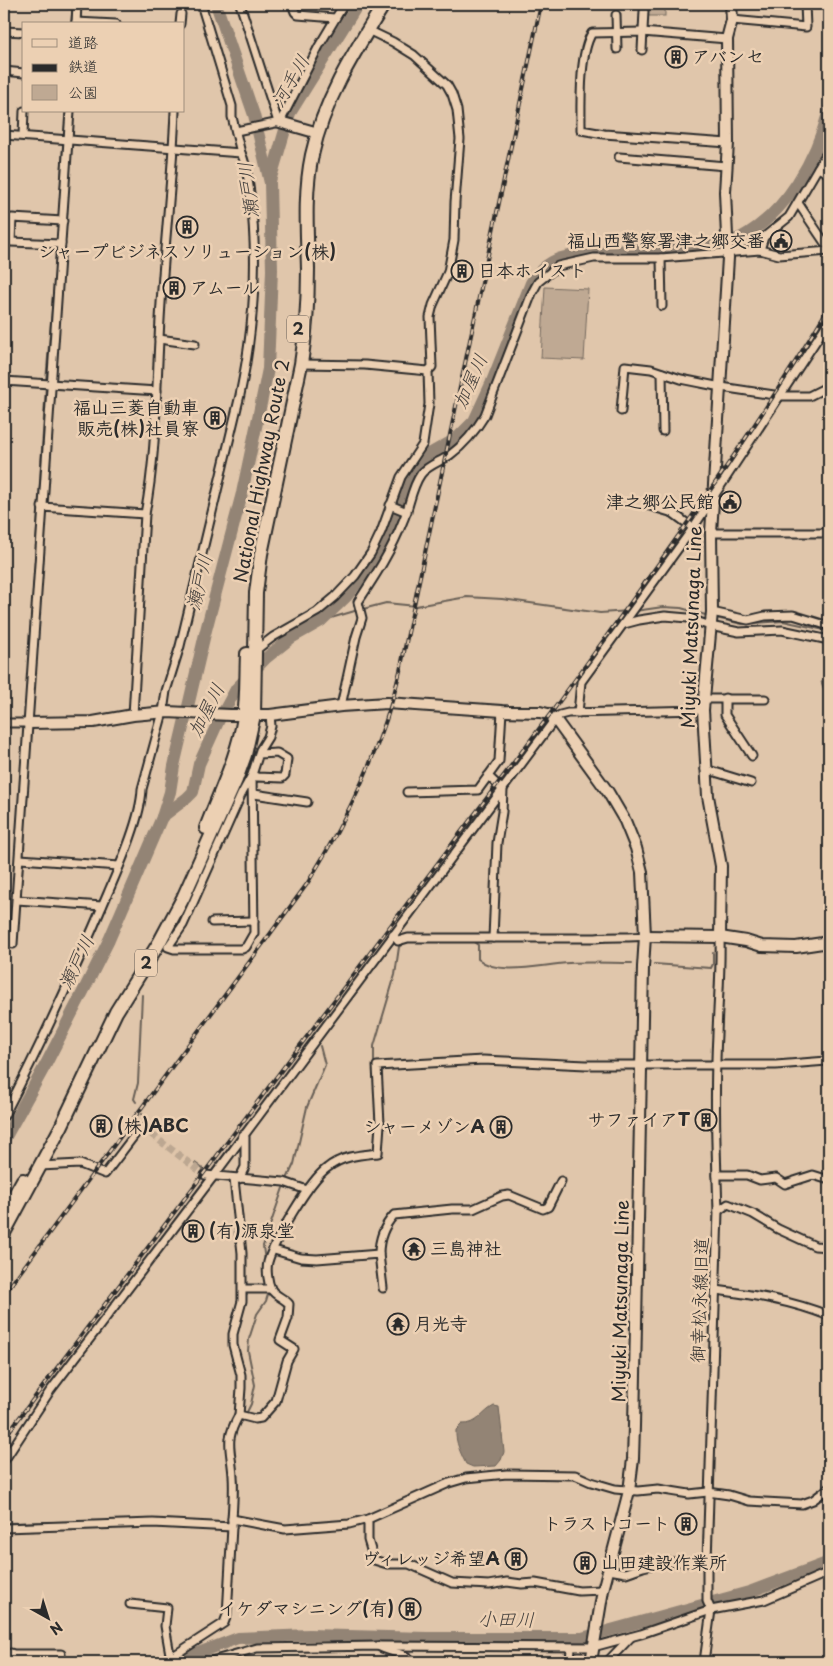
<svg xmlns="http://www.w3.org/2000/svg" width="833" height="1666" font-family="'Playpen Sans','Klee One',sans-serif">
	<style>
		.green { fill: #bfa993; stroke: #756a5f }
		.water { fill: #938475; stroke: #696057 }
		.lines { fill: none; stroke-linecap: round; stroke-linejoin: round }
		.stream { stroke: #696057; stroke-width: 2 }
		.river { stroke: #938475; stroke-width: 12 }
		.street-tunnel { stroke: #bca791; stroke-width: 7; stroke-dasharray: 7 3.5; stroke-linecap: butt }
		.street-casing { stroke: #2b2b2b; stroke-width: 11 }
		.secondary-casing { stroke: #2b2b2b; stroke-width: 14 }
		.highway-casing { stroke: #2b2b2b; stroke-width: 16 }
		.street { stroke: #ecd0b3; stroke-width: 7 }
		.secondary { stroke: #ecd0b3; stroke-width: 10 }
		.highway { stroke: #ecd0b3; stroke-width: 12 }
		.rail-casing { stroke: #2b2b2b; stroke-width: 4 }
		.rail { stroke: #ecd0b3; stroke-width: 2; stroke-dasharray: 5.5; stroke-linecap: butt }
		.labels { text-anchor: middle; stroke-width: 5; stroke-linejoin: round; paint-order: stroke }
		.shield { fill: #ecd0b3; stroke: #655c54; stroke-width: 1 }
		.shield-label { font-size: 16px; font-weight: bold; fill: #2b2b2b }
		.poi-label { font-size: 18px; font-weight: bold; fill: #2b2b2b; stroke: #ecd0b3; text-anchor: start }
		.street-label { font-size: 18px; fill: #2b2b2b; stroke: #ecd0b3 }
		.water-label { font-size: 19px; font-style: italic; fill: #45413e; stroke: #ecd0b3 }
	</style>
	<rect width="100%" height="100%" fill="#e0c6ab"/>
	<filter id="ink" filterUnits="userSpaceOnUse"><feTurbulence type="fractalNoise" baseFrequency=".02" numOctaves="2"/><feDisplacementMap in="SourceGraphic" scale="10" xChannelSelector="R" yChannelSelector="G"/><feConvolveMatrix kernelMatrix="1 2 1 2 8 2 1 2 1" color-interpolation-filters="sRGB"/></filter>
	<g filter="url(#ink)">
		<g class="green">
			<rect x="646" y="9" width="19" height="7"/>
			<polygon points="545,287 588,289 584,360 541,358"/>
		</g>
		<g class="water">
			<polygon points="829,679 829,703 821,682"/>
			<path d="M494,1406L499,1407L504,1452L501,1460L496,1466L473,1467L466,1464C461,1454 455,1442 456,1430L462,1424C478,1425 482,1412 494,1406Z"/>
		</g>
		<g class="lines">
			<g class="stream">
				<polyline points="71,24 73,4"/>
				<polyline points="64,135 66,111"/>
				<polyline points="59,218 63,146"/>
				<polyline points="57,241 59,223"/>
				<polyline points="55,268 57,245"/>
				<polyline points="46,381 55,273"/>
				<polyline points="363,609 386,603 416,606 467,597 502,599 600,613 630,611"/>
				<polyline points="635,611 663,607 681,608 709,616"/>
				<polyline points="716,618 742,624 783,621 829,631"/>
				<polyline points="321,621 358,610"/>
				<polyline points="25,720 46,385"/>
				<polyline points="501,785 541,731"/>
				<path d="M472,941L478,945V959C500,977 543,964 569,963C590,962 611,963 632,963"/>
				<polyline points="4,949 9,949 10,942"/>
				<polyline points="654,964 711,968 713,964 713,953"/>
				<polyline points="374,1064 374,1046 395,975 399,947 404,943 412,941"/>
				<polyline points="374,1077 376,1109"/>
				<polyline points="136,1102 134,1099 138,1083 142,995"/>
				<polyline points="142,1114 147,1127"/>
				<polyline points="376,1134 376,1117"/>
				<polyline points="195,1163 207,1172"/>
				<polyline points="210,1173 471,825"/>
				<polyline points="287,1179 294,1164 307,1107 325,1065 320,1046"/>
				<path d="M305,1187C328,1159 339,1155 374,1149L375,1142"/>
				<polyline points="265,1262 263,1246 283,1188"/>
				<polyline points="246,1414 251,1404 255,1385 248,1351 249,1339 257,1314 266,1301 269,1291"/>
				<polyline points="237,1426 243,1418"/>
				<polyline points="4,1454 47,1389 207,1177"/>
				<polyline points="236,1472 238,1483 237,1497"/>
				<polyline points="4,1523 106,1521"/>
			</g>
			<g class="river">
				<polyline points="270,181 290,113 358,4"/>
				<path d="M162,817L187,798L193,792L199,764L218,722L236,689L266,658L291,638L321,621L346,597L372,563L384,542L414,470L424,457L456,439L474,421L491,384L531,283C536,275 543,267 552,262C564,255 579,255 593,254C608,252 623,250 638,249C665,248 691,249 718,243C725,241 733,241 740,238C787,213 816,159 829,110"/>
				<polyline points="4,1140 46,1064 89,980 109,940 162,817 170,792 174,766 205,634 242,493 259,413 268,369 272,270 270,183 254,115 216,4"/>
				<polyline points="174,1662 238,1638 309,1635 427,1638 582,1638 749,1592 829,1562"/>
			</g>
			<polyline class="street-tunnel" points="143,1128 205,1175"/>
			<g class="street-casing">
				<g id="street">
					<polyline points="240,4 278,122"/>
					<polyline points="292,4 295,12 298,15 335,18"/>
					<polyline points="616,15 617,49"/>
					<polyline points="732,20 806,27 805,4"/>
					<polyline points="76,22 116,24"/>
					<polyline points="76,24 77,4"/>
					<polyline points="180,24 181,14"/>
					<polyline points="4,31 24,32"/>
					<path d="M727,39L642,32L592,33C579,54 581,104 581,130L604,134L728,143"/>
					<polyline points="642,50 644,11"/>
					<polyline points="4,71 24,73"/>
					<polyline points="236,131 280,122 319,46 344,4"/>
					<polyline points="4,135 241,153 232,117 232,106 201,4"/>
					<polyline points="23,136 24,111"/>
					<polyline points="619,157 726,166"/>
					<polyline points="818,168 829,174"/>
					<polyline points="798,203 829,249"/>
					<polyline points="61,244 11,242 12,218 63,221"/>
					<polyline points="760,250 764,237 789,217 829,149"/>
					<polyline points="661,258 662,306"/>
					<polyline points="159,339 195,344"/>
					<polyline points="301,364 365,365 428,371"/>
					<polyline points="662,373 663,431"/>
					<polyline points="4,381 157,391"/>
					<polyline points="621,411 625,366 651,369 681,379 721,387 781,396 809,396 829,386"/>
					<polyline points="390,505 407,512"/>
					<polyline points="650,506 673,513 693,528"/>
					<polyline points="42,507 145,514"/>
					<polyline points="711,533 829,533"/>
					<polyline points="712,612 748,620 765,616 793,615 829,626"/>
					<polyline points="624,624 639,620 665,616 688,618 710,626 739,632 782,630 829,640"/>
					<polyline points="256,650 273,637 317,612 335,597 355,576 371,553 381,532 401,477 423,444 429,404 428,371 432,367 430,317 433,305 448,272 454,240 455,202 460,139 457,110 452,94 447,85 414,55 393,42 368,30"/>
					<polyline points="725,698 725,715 752,756"/>
					<polyline points="705,699 765,699"/>
					<path d="M341,706L356,637L362,618L358,602C375,576 392,550 403,521C410,506 411,488 421,474C428,465 440,462 450,455C465,444 476,430 485,415L532,293L538,282L558,266L594,258H661L760,250L779,255L829,251"/>
					<polyline points="578,713 581,682 693,528 829,321"/>
					<path d="M133,715L145,514C156,457 156,398 159,340C162,263 172,188 175,111"/>
					<polyline points="4,723 28,723"/>
					<polyline points="259,754 277,753 287,759 285,775 282,778 257,777 252,775 254,933 246,947 242,949 174,949 168,947 183,925 193,903 241,795 252,775 260,750 268,737 271,726 270,715"/>
					<polyline points="705,769 751,783"/>
					<polyline points="488,776 503,790 502,812 497,843 493,938"/>
					<polyline points="407,792 478,790 499,761 502,711"/>
					<polyline points="254,794 307,802"/>
					<polyline points="20,859 119,866"/>
					<polyline points="17,900 102,906"/>
					<polyline points="212,922 254,921"/>
					<path d="M393,935L398,941L408,938H596C613,936 629,938 645,936"/>
					<polyline points="13,944 70,111"/>
					<path d="M4,1116C42,1043 76,968 108,893C120,865 141,818 142,789L163,712L166,691L180,646L240,395C254,328 259,261 250,193C248,180 247,165 241,153"/>
					<polyline points="40,1166 80,1164 105,1174 140,1128 143,1128"/>
					<polyline points="205,1175 284,1182 307,1190"/>
					<polyline points="717,1175 747,1175 760,1180 776,1178 785,1184 813,1175 829,1180"/>
					<polyline points="234,1179 242,1253 242,1301 233,1334 233,1345 241,1375 241,1388 239,1415"/>
					<polyline points="239,1179 245,1167 245,1137 243,1135"/>
					<polyline points="718,1211 728,1204 753,1214 778,1229 815,1246 829,1247"/>
					<polyline points="274,1250 301,1258 317,1259 379,1254 383,1288"/>
					<path d="M379,1254C379,1239 384,1226 394,1215L452,1209H473L502,1196L509,1195L543,1209L548,1207L561,1181"/>
					<polyline points="243,1289 271,1289"/>
					<path d="M716,1290C754,1295 794,1301 829,1316"/>
					<polyline points="4,1461 50,1391 213,1177 555,719 560,715 568,713 703,710"/>
					<path d="M232,1519C233,1504 234,1490 233,1476C231,1447 224,1442 239,1415L255,1419L261,1418L276,1401L287,1361L294,1349L280,1340L288,1318L289,1304C284,1298 275,1296 271,1289C268,1282 266,1270 268,1262C274,1241 309,1181 327,1168C342,1156 359,1155 378,1153L380,1124L377,1066L483,1060L586,1065H776L827,1061L829,1059"/>
					<polyline points="368,1519 368,1540 374,1560 387,1564 409,1564 452,1583 489,1585 507,1582 522,1584 535,1583 579,1591 603,1590"/>
					<polyline points="4,1528 153,1523 232,1527 232,1519 285,1529 349,1524 368,1519 449,1483 466,1478 507,1474 575,1475 591,1482 615,1489 638,1491 658,1489 689,1494 708,1492 729,1495 749,1501 802,1504 813,1500 829,1488"/>
					<polyline points="609,1570 626,1573 643,1567 665,1562 707,1562"/>
					<polyline points="130,1604 167,1608 165,1626 171,1660"/>
					<polyline points="378,1646 593,1647 641,1634 711,1610 764,1600 829,1572"/>
					<polyline points="4,1654 61,1654 60,1662"/>
					<polyline points="170,1658 224,1623 227,1615 232,1527"/>
					<polyline points="10,1662 11,1653"/>
					<path d="M208,1662L257,1648L378,1646C388,1652 407,1653 413,1662"/>
					<polyline points="570,1662 571,1648"/>
					<polyline points="607,1662 631,1637"/>
					<path d="M704,1662L711,1610L707,1601V1562L718,1211C716,1152 714,1092 717,1034C718,1001 721,970 720,937"/>
				</g>
			</g>
			<g class="secondary-casing">
				<g id="secondary">
					<polyline points="280,122 318,133"/>
					<polyline points="28,723 93,722 133,715 167,712 230,715 270,715 341,706 387,703 502,711 540,712 548,714 555,719 608,792 625,821 636,848 642,872 645,936 643,967 634,1426 633,1459 629,1491 603,1590 591,1662"/>
					<polyline points="645,936 720,937 746,941 762,946 796,947 829,942"/>
					<polyline points="720,937 721,866 708,796 703,710 712,612 711,533 728,258 725,192 728,143 727,39 732,20 731,4"/>
				</g>
			</g>
			<g class="highway-casing">
				<g id="highway">
					<path d="M206,828C220,791 238,756 244,717C247,696 246,675 247,654"/>
					<polyline points="4,1214 23,1180"/>
					<path d="M4,1233L61,1127L116,1012L159,943L183,898L236,780L245,755L254,715L256,593L261,554L301,364C306,333 308,301 308,269C307,231 304,193 312,155C324,99 355,51 384,4"/>
				</g>
			</g>
			<use href="#street" class="street"/>
			<use href="#secondary" class="secondary"/>
			<use href="#highway" class="highway"/>
			<g class="rail-casing">
				<g id="rail">
					<path d="M4,1294L307,884C348,817 382,748 400,671L541,4"/>
					<path d="M4,1438L554,709C649,577 746,446 829,307"/>
				</g>
			</g>
			<use href="#rail" class="rail"/>
		</g>
	</g>
	<defs>
		<g id="building-ring" transform="scale(1.125)"><circle r="9.5" fill="#ecd0b3" stroke="#2b2b2b" stroke-width="1.5"/><path d="M-4-6H4V6H1V3H-1V6H-4ZM-2.5-4.3h1.7v1.8h-1.7ZM.8-4.3h1.7v1.8H.8ZM-2.5-1h1.7V.8h-1.7ZM.8-1h1.7V.8H.8Z" fill="#2b2b2b"/></g>
		<g id="civic-ring" transform="scale(1.125)"><circle r="9.5" fill="#ecd0b3" stroke="#2b2b2b" stroke-width="1.5"/><path d="M-.6-6.5H3V-4.5H.6V-3L4-1V1h2V6H-6V1h2V-1L-.6-3ZM-1.2 2.5V6h2.4V2.5Z" fill="#2b2b2b"/></g>
		<g id="temple-ring" transform="scale(1.125)"><circle r="9.5" fill="#ecd0b3" stroke="#2b2b2b" stroke-width="1.5"/><path d="M0-6L5-2H3V0L6.5 2.5H4V6H1.5V3h-3V6H-4V2.5H-6.5L-3 0V-2H-5Z" fill="#2b2b2b"/></g>
	</defs>
	<g fill-rule="evenodd">
		<use href="#building-ring" x="676" y="57"/>
		<use href="#building-ring" x="187" y="227"/>
		<use href="#civic-ring" x="781" y="241"/>
		<use href="#building-ring" x="462" y="271"/>
		<use href="#building-ring" x="174" y="288"/>
		<use href="#building-ring" x="215" y="418"/>
		<use href="#civic-ring" x="730" y="502"/>
		<use href="#building-ring" x="706" y="1120"/>
		<use href="#building-ring" x="101" y="1126"/>
		<use href="#building-ring" x="501" y="1127"/>
		<use href="#building-ring" x="193" y="1231"/>
		<use href="#temple-ring" x="414" y="1249"/>
		<use href="#temple-ring" x="398" y="1324"/>
		<use href="#building-ring" x="686" y="1524"/>
		<use href="#building-ring" x="516" y="1559"/>
		<use href="#building-ring" x="585" y="1563"/>
		<use href="#building-ring" x="410" y="1609"/>
	</g>
	<g class="labels">
		<g class="shield">
			<rect x="287" y="315.5" width="22" height="27" rx="4"/>
			<rect x="135" y="949.5" width="22" height="27" rx="4"/>
		</g>
		<g class="shield-label">
			<text x="298" y="335">2</text>
			<text x="146" y="969">2</text>
		</g>
		<g class="poi-label">
			<text x="692" y="63">アバンセ</text>
			<text x="765" y="247" text-anchor="end">福山西警察署津之郷交番</text>
			<text x="187" y="258" text-anchor="middle">シャープビジネスソリューション(株)</text>
			<text x="478" y="277">日本ホイスト</text>
			<text x="190" y="294">アムール</text>
			<text x="199" y="414" text-anchor="end">福山三菱自動車<tspan x="199" dy="21">販売(株)社員寮</tspan></text>
			<text x="714" y="508" text-anchor="end">津之郷公民館</text>
			<text x="690" y="1126" text-anchor="end">サファイアT</text>
			<text x="117" y="1132">(株)ABC</text>
			<text x="485" y="1133" text-anchor="end">シャーメゾンA</text>
			<text x="209" y="1237">(有)源泉堂</text>
			<text x="430" y="1255">三島神社</text>
			<text x="414" y="1330">月光寺</text>
			<text x="670" y="1530" text-anchor="end">トラストコート</text>
			<text x="500" y="1565" text-anchor="end">ヴィレッジ希望A</text>
			<text x="601" y="1569">山田建設作業所</text>
			<text x="394" y="1615" text-anchor="end">イケダマシニング(有)</text>
		</g>
		<g class="street-label">
			<text transform="translate(262 471) rotate(-79)" y="6">National Highway Route 2</text>
			<text transform="translate(692 627) rotate(-88)" y="6">Miyuki Matsunaga Line</text>
			<text transform="translate(700 1300) rotate(-88)" y="6">御幸松永線旧道</text>
			<text transform="translate(621 1301) rotate(-89)" y="6">Miyuki Matsunaga Line</text>
		</g>
		<g class="water-label">
			<text transform="translate(290 81) rotate(-60)" y="7">河手川</text>
			<text transform="translate(248 190) rotate(-97)" y="7">瀬戸川</text>
			<text transform="translate(470 381) rotate(-66)" y="7">加屋川</text>
			<text transform="translate(199 582) rotate(-76)" y="7">瀬戸川</text>
			<text transform="translate(206 710) rotate(-63)" y="7">加屋川</text>
			<text transform="translate(76 962) rotate(-64)" y="7">瀬戸川</text>
			<text transform="translate(506 1619) rotate(1)" y="7">小田川</text>
		</g>
	</g>
	<rect width="833" height="1666" fill="none" stroke="#ecd0b3" stroke-width="20"/>
	<rect x="10" y="10" width="813" height="1646" fill="none" stroke="#2b2b2b" stroke-width="2" filter="url(#ink)"/>
	<rect x="22" y="22" width="162" height="90" fill="#ecd0b3" stroke="#9f8e7d"/>
	<rect x="32" y="39" width="25" height="8" fill="#ecd0b3" stroke="#9f8e7d"/>
	<text x="68" y="48" font-size="15" fill="#2b2b2b">道路</text>
	<rect x="32" y="64" width="25" height="8" fill="#2b2b2b" stroke="#9f8e7d"/>
	<text x="68" y="72" font-size="15" fill="#2b2b2b">鉄道</text>
	<rect x="32" y="85" width="25" height="15" fill="#bfa993" stroke="#9f8e7d"/>
	<text x="68" y="98" font-size="15" fill="#2b2b2b">公園</text>
	<g transform="translate(48 1618) rotate(141)" stroke="#ecd0b3" stroke-width="4" paint-order="stroke">
	<path d="M0-4L9 19L0 12L-9 19Z" fill="#2b2b2b"/>
	<text y="-8" font-size="14" font-weight="bold" text-anchor="middle" fill="#2b2b2b">N</text>
	</g>
</svg>
